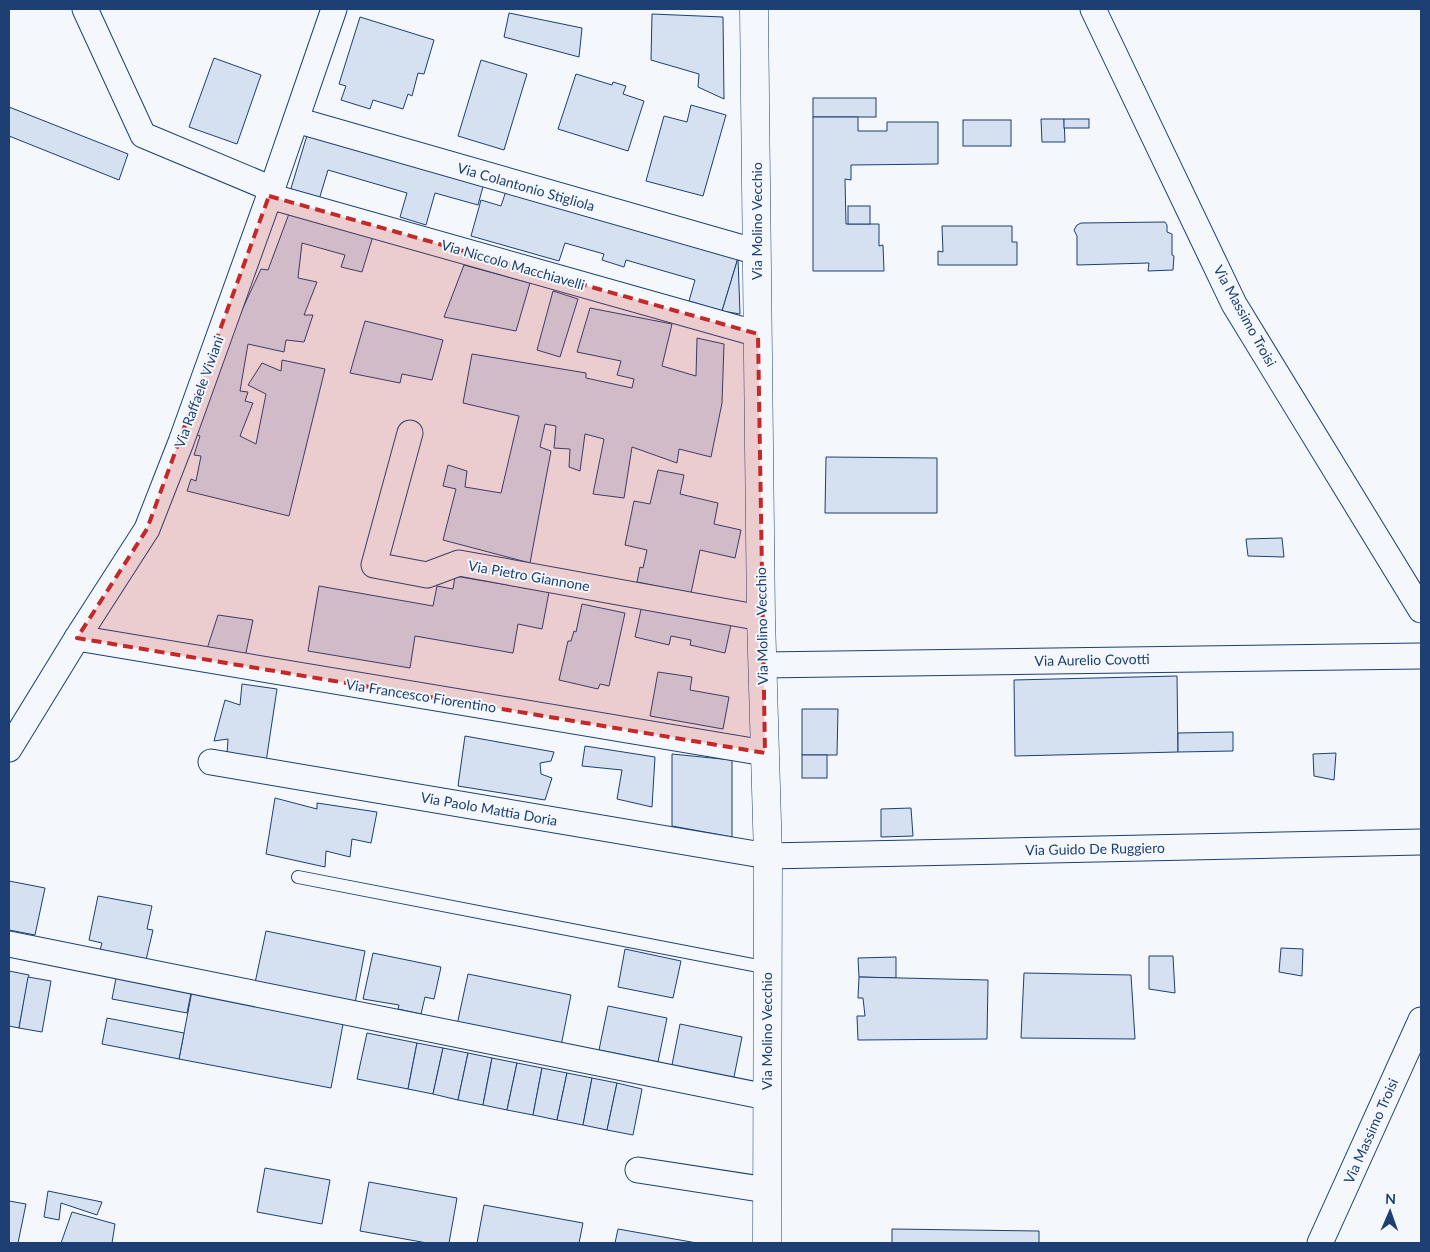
<svg xmlns="http://www.w3.org/2000/svg" width="1430" height="1252" font-family="Lato,sans-serif">
	<style>
		.building { fill: #d5e0f0; stroke: #1d3f73 }
		.lines { fill: none; stroke-linecap: round; stroke-linejoin: round }
		.service-casing { stroke: #1d3f73; stroke-width: 14 }
		.minor-casing { stroke: #1d3f73; stroke-width: 27 }
		.tertiary-casing { stroke: #1d3f73; stroke-width: 29 }
		.service { stroke: #f4f7fb; stroke-width: 12 }
		.minor { stroke: #f4f7fb; stroke-width: 25 }
		.tertiary { stroke: #f4f7fb; stroke-width: 28 }
		.marked { fill: #c62828; fill-opacity: 0.2; stroke: #c62828; stroke-width: 4; stroke-dasharray: 10 6; stroke-linejoin: round }
		.labels { text-anchor: middle; stroke-width: 4; stroke-linejoin: round; paint-order: stroke }
		.street-label { font-size: 14px; fill: #1d3f73; stroke: #f4f7fb }
	</style>
	<rect width="100%" height="100%" fill="#f4f7fb"/>
	<g class="building">
		<polygon points="509,13 582,28 579,57 504,37"/>
		<polygon points="652,14 723,17 724,99 698,87 699,74 651,60"/>
		<polygon points="360,17 434,40 424,74 418,73 412,96 408,94 403,109 373,100 370,109 341,100 346,86 339,84"/>
		<polygon points="214,58 261,75 237,144 189,127"/>
		<polygon points="481,60 527,74 504,150 458,136"/>
		<polygon points="576,74 612,85 613,82 626,86 623,94 644,101 628,151 558,129"/>
		<rect x="813" y="98" width="63" height="19"/>
		<polygon points="691,105 726,115 703,196 646,181 664,116 687,122"/>
		<polygon points="9,107 128,154 119,180 9,136"/>
		<polygon points="813,117 858,117 858,131 887,131 887,122 938,122 938,164 851,165 851,180 845,179 846,224 879,224 879,246 883,245 884,271 813,271"/>
		<polygon points="1041,119 1064,119 1065,142 1042,142"/>
		<rect x="1064" y="119" width="25" height="9"/>
		<rect x="963" y="120" width="48" height="26"/>
		<polygon points="308,132 484,183 478,205 435,193 426,225 400,217 407,193 328,170 318,203 289,195"/>
		<polygon points="506,191 738,258 722,311 689,301 695,280 626,260 624,267 602,260 604,254 565,243 559,261 471,236 481,200 501,206"/>
		<rect x="848" y="206" width="22" height="18"/>
		<polygon points="290,211 373,236 362,272 341,267 345,255 302,243 298,278 317,282 304,315 313,315 304,342 286,340 284,352 248,344 240,391 248,392 245,401 253,403 240,436 256,444 266,394 248,385 262,363 281,371 282,360 325,369 289,516 187,491 191,479 196,481 201,456 194,455 200,436 186,431 261,269 268,270"/>
		<polygon points="1165,222 1167,225 1167,232 1172,234 1172,255 1174,256 1173,270 1148,271 1149,263 1077,265 1077,236 1074,230 1077,225 1081,223"/>
		<polygon points="942,226 1012,226 1012,242 1017,242 1017,265 938,265 938,251 943,252"/>
		<polygon points="738,258 740,314 722,311"/>
		<polygon points="464,265 530,283 516,331 444,317"/>
		<polygon points="553,291 578,299 560,357 537,350"/>
		<polygon points="590,308 672,324 662,366 696,376 697,338 724,344 722,403 711,457 679,449 677,463 632,447 624,498 593,494 604,439 585,434 580,471 569,467 570,449 554,448 556,426 545,424 540,447 551,451 530,563 443,540 456,489 443,486 448,465 467,471 465,487 501,493 519,416 463,403 472,354 586,373 586,378 632,388 634,379 617,375 621,361 577,352"/>
		<polygon points="365,321 443,340 432,380 402,374 400,383 350,373"/>
		<polygon points="826,457 937,458 937,513 825,513"/>
		<polygon points="658,470 684,475 680,494 718,503 714,524 741,530 735,558 700,550 691,593 637,582 640,567 643,568 647,550 625,545 634,501 650,504"/>
		<polygon points="1282,538 1284,557 1248,556 1246,539"/>
		<polygon points="455,576 549,592 542,629 518,624 513,653 415,636 410,668 308,651 319,586 433,606 437,586 453,589"/>
		<polygon points="643,600 732,620 725,653 690,645 691,640 671,636 669,645 635,637"/>
		<polygon points="582,604 625,613 609,686 600,684 598,689 559,680 568,641 571,641 574,631 576,632"/>
		<polygon points="218,615 253,620 244,662 205,655"/>
		<polygon points="658,672 692,677 690,690 729,697 723,729 650,716"/>
		<polygon points="1177,676 1178,752 1015,756 1014,680"/>
		<polygon points="242,684 277,689 266,762 227,755 228,739 214,741 225,700 240,705"/>
		<polygon points="802,709 838,709 837,755 802,755"/>
		<polygon points="1233,732 1233,751 1178,752 1178,733"/>
		<polygon points="465,736 554,752 551,761 540,763 541,774 552,778 545,800 458,786"/>
		<polygon points="585,746 655,757 652,807 617,799 622,770 582,766"/>
		<polygon points="1336,753 1334,780 1314,776 1313,754"/>
		<polygon points="672,754 732,760 732,837 672,826"/>
		<rect x="802" y="755" width="25" height="23"/>
		<polygon points="275,798 317,809 317,803 377,812 371,843 352,839 350,857 326,851 325,867 266,854"/>
		<polygon points="911,808 913,836 881,837 881,809"/>
		<polygon points="9,881 45,888 35,935 9,930"/>
		<polygon points="98,896 152,906 147,929 153,930 146,960 100,950 102,943 89,940"/>
		<polygon points="266,931 365,951 355,1003 255,983"/>
		<polygon points="1281,948 1303,949 1302,976 1279,972"/>
		<polygon points="625,949 681,961 673,998 618,987"/>
		<polygon points="373,953 441,967 434,999 425,997 421,1014 398,1009 399,1005 363,999"/>
		<polygon points="1149,956 1173,956 1175,993 1149,989"/>
		<polygon points="896,957 896,978 859,977 858,958"/>
		<polygon points="9,971 29,975 19,1028 9,1026"/>
		<polygon points="1024,973 1131,975 1135,1039 1021,1038"/>
		<polygon points="468,974 571,995 561,1046 457,1025"/>
		<polygon points="28,977 51,981 42,1032 19,1028"/>
		<polygon points="859,977 988,980 987,1039 858,1040 857,1016 865,1016 863,998 858,998"/>
		<polygon points="116,978 191,993 187,1013 112,999"/>
		<polygon points="192,991 344,1019 331,1088 179,1059"/>
		<polygon points="608,1006 667,1018 658,1062 599,1050"/>
		<polygon points="107,1018 184,1033 179,1059 102,1044"/>
		<polygon points="680,1024 742,1037 733,1082 671,1070"/>
		<polygon points="367,1033 417,1043 408,1089 357,1079"/>
		<polygon points="417,1043 443,1048 433,1094 408,1089"/>
		<polygon points="443,1048 468,1053 458,1100 433,1094"/>
		<polygon points="468,1053 492,1058 483,1105 458,1100"/>
		<polygon points="492,1058 517,1063 507,1110 483,1105"/>
		<polygon points="517,1063 542,1068 533,1115 507,1110"/>
		<polygon points="542,1068 567,1073 557,1120 533,1115"/>
		<polygon points="567,1073 592,1078 583,1125 557,1120"/>
		<polygon points="592,1078 617,1083 607,1130 583,1125"/>
		<polygon points="617,1083 642,1089 633,1135 607,1130"/>
		<polygon points="265,1168 330,1180 322,1224 257,1212"/>
		<polygon points="369,1182 457,1198 449,1243 427,1243 360,1231"/>
		<polygon points="48,1191 102,1202 97,1215 61,1203 59,1220 44,1217"/>
		<polygon points="9,1201 26,1204 18,1243 9,1243"/>
		<polygon points="484,1205 583,1223 579,1243 477,1243"/>
		<polygon points="72,1212 115,1224 112,1243 61,1243"/>
		<polygon points="618,1229 697,1243 615,1243"/>
		<polygon points="892,1229 1039,1231 1039,1243 892,1243"/>
	</g>
	<g class="lines">
		<g class="service-casing">
			<polyline id="service" points="298,877 768,968"/>
		</g>
		<g class="minor-casing">
			<g id="minor">
				<polyline points="85,9 143,135 272,189"/>
				<polyline points="1093,9 1234,304 1421,610"/>
				<polyline points="296,120 757,252"/>
				<polyline points="269,196 758,334"/>
				<polyline points="410,433 374,565 427,575 459,563 761,618"/>
				<polyline points="77,638 765,753"/>
				<polyline points="762,665 1421,656"/>
				<polyline points="9,749 77,638 147,529 181,442 272,189 334,9"/>
				<polyline points="211,762 768,856 1421,842"/>
				<polyline points="9,944 767,1097"/>
				<polyline points="638,1170 767,1190"/>
				<polyline points="1320,1243 1421,1020"/>
			</g>
		</g>
		<g class="tertiary-casing">
			<polyline id="tertiary" points="754,9 761,618 768,856 767,1243"/>
		</g>
		<use href="#service" class="service"/>
		<use href="#minor" class="minor"/>
		<use href="#tertiary" class="tertiary"/>
	</g>
	<path class="marked" d="M269,196L758,334L765,753L77,638L147,529Z"/>
	<g class="labels">
		<g class="street-label">
			<text transform="translate(526 187) rotate(16)" y="5">Via Colantonio Stigliola</text>
			<text transform="translate(757 221) rotate(-90)" y="5">Via Molino Vecchio</text>
			<text transform="translate(513 265) rotate(16)" y="5">Via Niccolo Macchiavelli</text>
			<text transform="translate(1245 316) rotate(61)" y="5">Via Massimo Troisi</text>
			<text transform="translate(199 392) rotate(-70)" y="5">Via Raffaele Viviani</text>
			<text transform="translate(529 576) rotate(10)" y="5">Via Pietro Giannone</text>
			<text transform="translate(762 626) rotate(-91)" y="5">Via Molino Vecchio</text>
			<text transform="translate(1092 660) rotate(-1)" y="5">Via Aurelio Covotti</text>
			<text transform="translate(421 696) rotate(9)" y="5">Via Francesco Fiorentino</text>
			<text transform="translate(489 809) rotate(10)" y="5">Via Paolo Mattia Doria</text>
			<text transform="translate(1095 849) rotate(-1)" y="5">Via Guido De Ruggiero</text>
			<text transform="translate(767 1031) rotate(-90)" y="5">Via Molino Vecchio</text>
			<text transform="translate(1371 1131) rotate(-66)" y="5">Via Massimo Troisi</text>
		</g>
	</g>
	<rect width="1430" height="1252" fill="none" stroke="#1d3f73" stroke-width="20"/>
	<g transform="translate(1390 1212) rotate(2)" stroke="#f4f7fb" stroke-width="4" paint-order="stroke">
	<path d="M0-4L9 19L0 12L-9 19Z" fill="#1d3f73"/>
	<text y="-8" font-size="14" font-weight="bold" text-anchor="middle" fill="#1d3f73">N</text>
	</g>
</svg>
